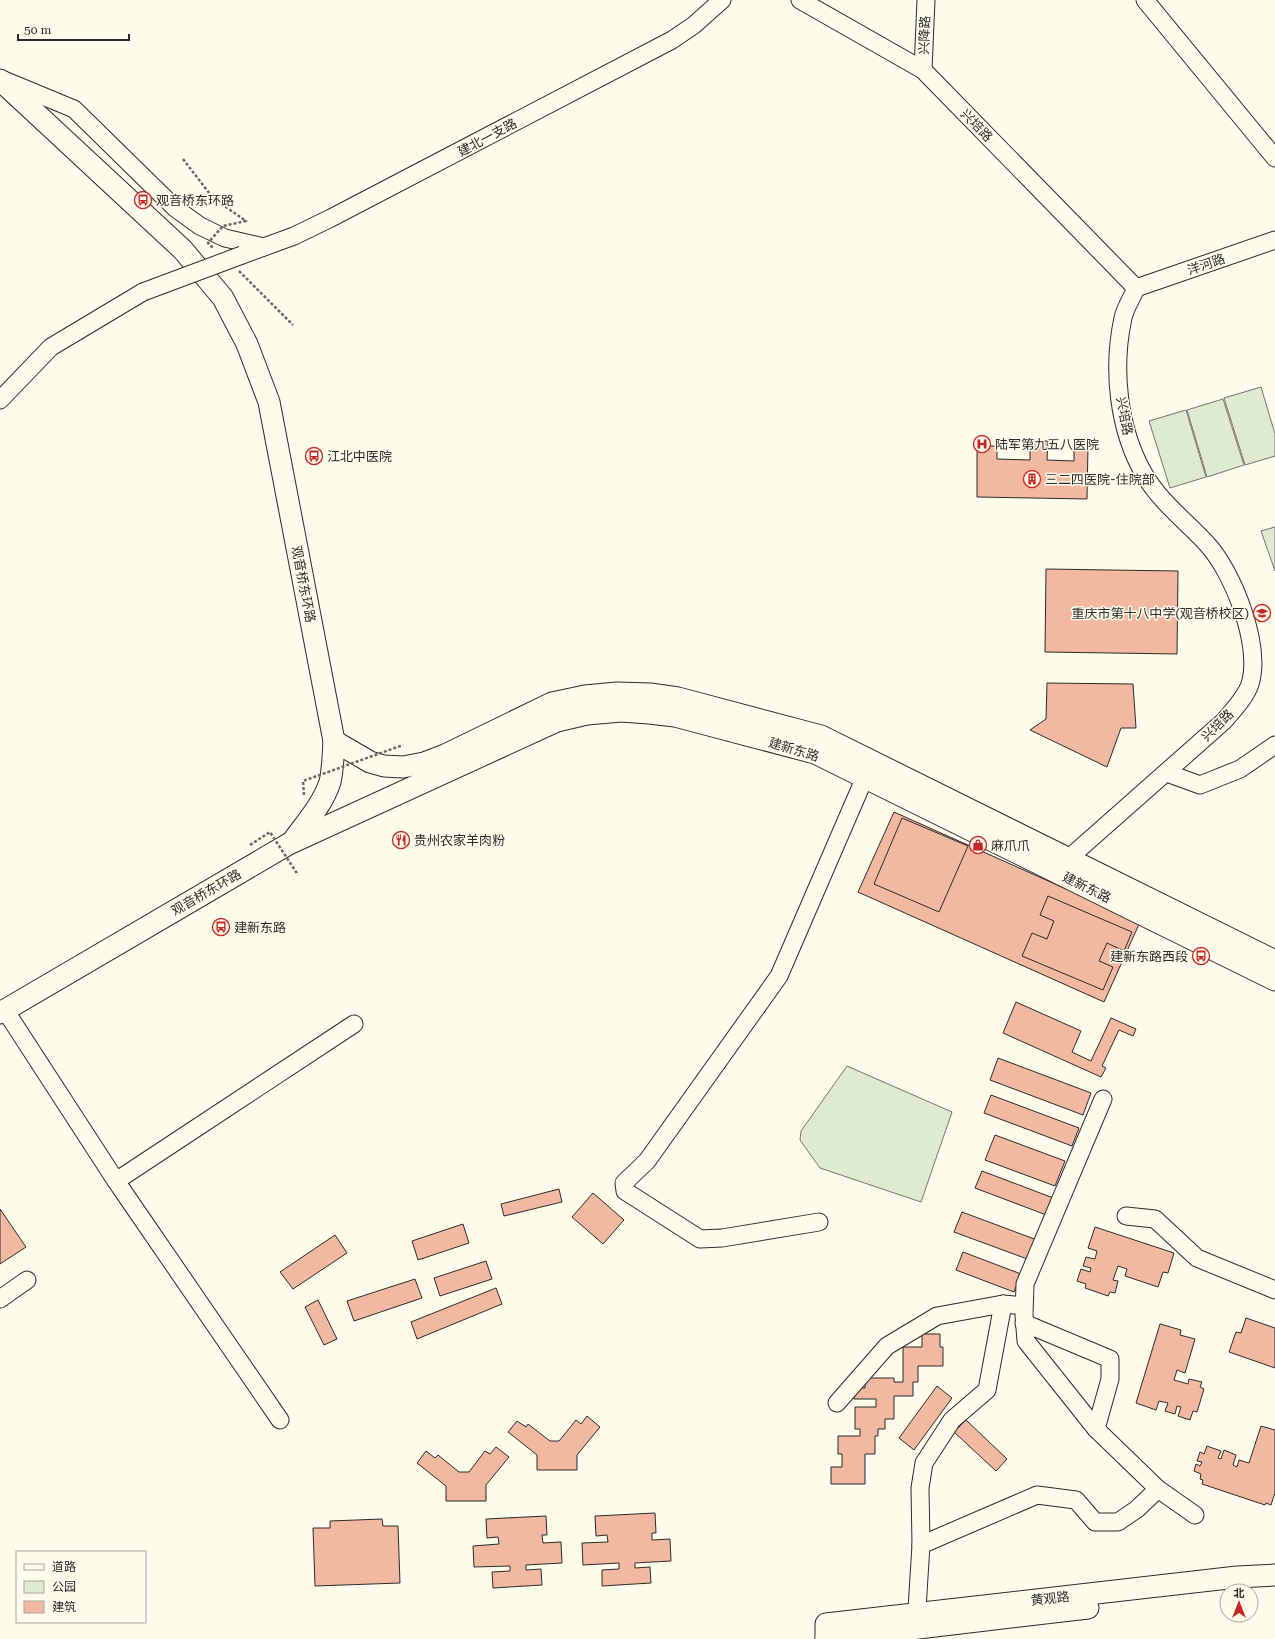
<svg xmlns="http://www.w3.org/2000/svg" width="1275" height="1639" font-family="'Roboto Serif','Noto Sans SC',serif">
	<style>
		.green { fill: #deebd1; stroke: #74746e }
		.building { fill: #f2b8a0; stroke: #2b2b2b }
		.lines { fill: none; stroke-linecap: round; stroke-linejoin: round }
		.minor-casing { stroke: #2b2b2b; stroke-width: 19 }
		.major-casing { stroke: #2b2b2b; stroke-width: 23 }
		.path { stroke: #6a6964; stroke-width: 2.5; stroke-dasharray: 3 2; stroke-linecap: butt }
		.minor { stroke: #fdfbea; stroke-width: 17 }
		.major { stroke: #fdfbea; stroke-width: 21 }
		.minor-bridge-casing { stroke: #2b2b2b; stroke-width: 19; stroke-linecap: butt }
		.path-bridge { stroke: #6a6964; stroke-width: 2.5; stroke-dasharray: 3 2; stroke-linecap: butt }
		.minor-bridge { stroke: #fdfbea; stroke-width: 17 }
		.labels { text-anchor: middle; stroke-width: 3; stroke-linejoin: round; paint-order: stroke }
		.street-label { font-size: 13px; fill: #2b2b2b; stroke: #fdfbea }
		.poi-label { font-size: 13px; fill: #2b2b2b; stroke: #fdfbea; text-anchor: start }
	</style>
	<rect width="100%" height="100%" fill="#fdfbea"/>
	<g class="green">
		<polygon points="1261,387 1275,434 1275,456 1245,465 1224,398"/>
		<polygon points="1223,399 1244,465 1207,477 1187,410"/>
		<polygon points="1186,410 1206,477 1170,488 1149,421"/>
		<polygon points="1275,527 1275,571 1261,531"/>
		<polygon points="847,1066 952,1112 921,1202 820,1168 800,1140 801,1131"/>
	</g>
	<g class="building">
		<polygon points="1030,441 1048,441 1047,460 1074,461 1074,445 1088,445 1087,499 977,497 977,446 997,446 997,459 1030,460"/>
		<polygon points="1046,569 1178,571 1177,654 1045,652"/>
		<polygon points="1047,683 1133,684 1136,728 1121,728 1107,767 1030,730 1046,719"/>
		<polygon points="894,812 1140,922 1104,1002 858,892"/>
		<polygon points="902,818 968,846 939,912 874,884"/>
		<polygon points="1048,896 1132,932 1124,951 1107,943 1099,961 1113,967 1103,990 1022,956 1032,933 1047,939 1054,921 1040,915"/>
		<polygon points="1016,1002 1081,1031 1072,1052 1091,1061 1111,1018 1136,1029 1133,1036 1119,1030 1102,1066 1106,1068 1101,1077 1003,1033"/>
		<polygon points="998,1058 1091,1093 1083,1115 990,1080"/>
		<polygon points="991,1095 1079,1128 1072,1146 984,1113"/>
		<polygon points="995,1135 1065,1161 1055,1186 985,1160"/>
		<polygon points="982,1171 1056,1199 1049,1216 975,1188"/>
		<polygon points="559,1189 562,1202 504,1216 501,1204"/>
		<polygon points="593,1193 624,1220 603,1244 572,1217"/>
		<polygon points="0,1209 26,1247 0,1264"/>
		<polygon points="962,1212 1037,1240 1030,1260 954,1232"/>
		<polygon points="463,1224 469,1243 418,1260 412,1241"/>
		<polygon points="1095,1227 1174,1253 1168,1273 1163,1272 1158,1287 1125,1276 1127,1269 1118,1266 1113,1280 1118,1281 1115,1293 1110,1292 1108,1296 1085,1288 1086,1284 1077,1281 1081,1269 1090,1272 1091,1268 1083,1266 1086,1257 1095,1259 1097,1251 1088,1248"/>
		<polygon points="335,1235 347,1253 293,1289 280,1272"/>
		<polygon points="963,1252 1021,1274 1014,1292 956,1270"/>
		<polygon points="486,1261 492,1279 440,1296 434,1278"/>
		<polygon points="415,1279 422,1298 354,1321 347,1301"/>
		<polygon points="496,1288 502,1304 417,1339 411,1322"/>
		<polygon points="318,1300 337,1339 324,1345 305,1307"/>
		<polygon points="1246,1318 1275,1328 1275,1368 1229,1352 1236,1332 1241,1333"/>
		<polygon points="1160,1324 1181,1330 1180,1335 1195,1339 1185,1373 1177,1370 1174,1380 1188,1384 1189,1379 1202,1382 1200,1387 1204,1389 1197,1412 1193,1411 1190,1420 1178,1416 1181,1407 1177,1406 1175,1414 1165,1411 1168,1403 1159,1401 1156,1410 1136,1403"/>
		<polygon points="922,1334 940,1334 940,1347 943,1347 943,1366 918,1366 918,1382 913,1382 913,1396 894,1396 894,1419 885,1419 885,1429 878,1429 878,1436 875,1436 875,1454 865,1454 865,1484 831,1484 831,1467 842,1467 842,1454 838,1454 838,1436 860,1436 860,1429 855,1429 855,1407 876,1407 876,1399 854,1399 854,1388 865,1388 865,1378 894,1378 894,1382 903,1382 903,1347 922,1347"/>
		<polygon points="937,1386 952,1398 914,1450 899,1438"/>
		<polygon points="587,1416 600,1427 577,1455 577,1470 537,1470 537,1455 508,1432 517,1421 526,1427 528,1424 550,1441 559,1441 576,1420 581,1424"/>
		<polygon points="966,1420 1007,1459 996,1471 954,1432"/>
		<polygon points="1261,1426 1275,1430 1275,1493 1271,1505 1266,1503 1265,1505 1202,1484 1203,1480 1200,1479 1201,1474 1194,1471 1196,1464 1200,1466 1202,1462 1197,1461 1200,1452 1204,1454 1207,1446 1221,1451 1218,1458 1221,1459 1224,1450 1236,1455 1233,1465 1237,1467 1239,1460 1249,1463"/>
		<polygon points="496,1447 509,1457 486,1485 486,1501 446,1501 446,1486 417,1463 426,1451 435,1458 438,1455 459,1472 469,1472 485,1451 490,1454"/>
		<polygon points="655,1513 656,1533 652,1533 652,1540 670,1539 671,1561 635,1563 635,1568 650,1567 651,1583 602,1586 602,1570 619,1569 619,1563 583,1565 582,1543 608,1542 607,1535 596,1536 595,1516"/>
		<polygon points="546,1516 547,1535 542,1535 543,1543 561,1542 562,1563 526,1565 526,1570 541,1569 542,1585 493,1588 492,1572 510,1571 510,1566 474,1567 473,1546 499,1544 498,1537 487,1538 486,1519"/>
		<polygon points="382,1519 383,1526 398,1526 400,1583 315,1586 313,1528 330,1528 330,1521"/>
	</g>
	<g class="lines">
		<g class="minor-casing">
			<g id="minor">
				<path d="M800,0L923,70L1136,288C1132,298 1125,308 1123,318C1112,369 1118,429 1144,474C1160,502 1186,521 1207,544C1233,572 1262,646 1250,684C1246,697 1233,710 1224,721L1060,866"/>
				<polyline points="1145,0 1275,158"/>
				<polyline points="923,70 926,0"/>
				<polyline points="4,80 74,109 175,208 200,226 225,238 264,247"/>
				<polyline points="242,255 294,236 331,218 672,40 694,25 722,0"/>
				<polyline points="1136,288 1275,240"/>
				<polyline points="0,400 51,347 143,292"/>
				<polyline points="1167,773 1200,785 1240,769 1275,745"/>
				<polyline points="5,1010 116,1181 280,1420"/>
				<polyline points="1103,1099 1025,1284 1024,1315 1026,1341 1096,1429 1158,1489 1195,1515"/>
				<polyline points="116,1181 354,1024"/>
				<polyline points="1126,1216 1155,1219 1197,1258 1275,1290"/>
				<polyline points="819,1222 722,1238 700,1239 625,1191 624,1183 647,1161 779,976 865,777"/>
				<polyline points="0,1299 27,1280"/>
				<polyline points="1024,1323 1110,1359 1110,1379 1096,1429"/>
				<polyline points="837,1403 887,1346 937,1316 1003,1304 1014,1305"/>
				<polyline points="921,1545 1037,1495 1076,1500 1095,1522 1118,1522 1137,1509 1158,1489"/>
				<polyline points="916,1625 921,1545 920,1488 924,1463 952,1420 987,1390 1003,1304"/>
			</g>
		</g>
		<g class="major-casing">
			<g id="major">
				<path d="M0,80L183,250L223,298L247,344L269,402L334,741C333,755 333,769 330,782C323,804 305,824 292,842L0,1013"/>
				<polyline points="334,741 370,762 384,766 403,767 424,763 445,755 552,703 585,696 617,693 650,694 678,698 821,736 1275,961"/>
				<polyline points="293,842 557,721 587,714 621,711 649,713 675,716 815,753 1275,980"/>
				<polyline points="826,1639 826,1624 1237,1577 1275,1575"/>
				<polyline points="826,1639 1088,1608"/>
			</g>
		</g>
		<g class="path">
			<polyline points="183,159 213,198"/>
			<polyline points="239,271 293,325"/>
		</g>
		<use href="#minor" class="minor"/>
		<use href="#major" class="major"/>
		<g class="minor-bridge-casing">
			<polyline id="minor-bridge" points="143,292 242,255"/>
		</g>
		<g class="path-bridge">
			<polyline points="213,198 246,221 223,226 208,243 214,249"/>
			<polyline points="304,795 303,781 403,745"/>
			<polyline points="250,845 270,832 298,875"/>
		</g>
		<use href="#minor-bridge" class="minor-bridge"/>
	</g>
	<defs>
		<g id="bus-ring" transform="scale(0.9)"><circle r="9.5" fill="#fdfbea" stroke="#c62828" stroke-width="1.5"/><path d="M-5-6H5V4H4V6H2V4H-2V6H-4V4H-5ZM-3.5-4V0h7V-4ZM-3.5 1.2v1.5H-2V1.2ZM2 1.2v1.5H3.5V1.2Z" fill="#c62828"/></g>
		<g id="hospital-ring" transform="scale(0.9)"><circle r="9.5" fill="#fdfbea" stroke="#c62828" stroke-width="1.5"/><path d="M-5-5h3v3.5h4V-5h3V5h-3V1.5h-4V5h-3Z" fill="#c62828"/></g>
		<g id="building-ring" transform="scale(0.9)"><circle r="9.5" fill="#fdfbea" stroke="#c62828" stroke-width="1.5"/><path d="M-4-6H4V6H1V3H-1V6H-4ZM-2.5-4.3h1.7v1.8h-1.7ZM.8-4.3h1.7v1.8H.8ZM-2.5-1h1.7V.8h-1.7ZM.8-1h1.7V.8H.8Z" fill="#c62828"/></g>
		<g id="school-ring" transform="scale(0.9)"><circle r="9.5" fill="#fdfbea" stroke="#c62828" stroke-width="1.5"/><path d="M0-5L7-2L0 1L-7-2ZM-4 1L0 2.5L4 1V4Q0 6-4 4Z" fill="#c62828"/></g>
		<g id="restaurant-ring" transform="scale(0.9)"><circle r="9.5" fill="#fdfbea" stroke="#c62828" stroke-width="1.5"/><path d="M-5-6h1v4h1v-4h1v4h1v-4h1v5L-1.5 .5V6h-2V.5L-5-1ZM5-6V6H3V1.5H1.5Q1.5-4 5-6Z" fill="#c62828"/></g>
		<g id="shop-ring" transform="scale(0.9)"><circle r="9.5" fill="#fdfbea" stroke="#c62828" stroke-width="1.5"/><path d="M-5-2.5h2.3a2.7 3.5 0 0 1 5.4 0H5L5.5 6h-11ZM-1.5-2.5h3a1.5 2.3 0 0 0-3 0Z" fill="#c62828"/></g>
	</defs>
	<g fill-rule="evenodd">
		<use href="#bus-ring" x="143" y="200"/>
		<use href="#hospital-ring" x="982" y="444"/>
		<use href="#bus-ring" x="314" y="456"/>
		<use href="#building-ring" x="1032" y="479"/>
		<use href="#school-ring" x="1262" y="613"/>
		<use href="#restaurant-ring" x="401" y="840"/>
		<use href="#shop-ring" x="978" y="845"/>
		<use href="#bus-ring" x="221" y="927"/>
		<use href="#bus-ring" x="1201" y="956"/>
	</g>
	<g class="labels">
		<g class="street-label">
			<text transform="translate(924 35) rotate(-88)" y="5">兴降路</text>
			<text transform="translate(977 125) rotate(46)" y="5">兴培路</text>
			<text transform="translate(487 137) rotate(-28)" y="5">建北一支路</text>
			<text transform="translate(1206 264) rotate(-19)" y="5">洋河路</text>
			<text transform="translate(1125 416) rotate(79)" y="5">兴培路</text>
			<text transform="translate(304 584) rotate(79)" y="5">观音桥东环路</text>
			<text transform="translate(1217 725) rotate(-45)" y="5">兴培路</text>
			<text transform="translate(794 749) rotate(17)" y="5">建新东路</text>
			<text transform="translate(1087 887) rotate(26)" y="5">建新东路</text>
			<text transform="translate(206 892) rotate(-30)" y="5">观音桥东环路</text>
			<text transform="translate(1050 1598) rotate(-6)" y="5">黄观路</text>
		</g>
		<g class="poi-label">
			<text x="156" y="205">观音桥东环路</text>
			<text x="995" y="449">陆军第九五八医院</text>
			<text x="327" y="461">江北中医院</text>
			<text x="1045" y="484">三二四医院-住院部</text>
			<text x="1249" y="618" text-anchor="end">重庆市第十八中学(观音桥校区)</text>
			<text x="414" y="845">贵州农家羊肉粉</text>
			<text x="991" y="850">麻爪爪</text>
			<text x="234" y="932">建新东路</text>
			<text x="1188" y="961" text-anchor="end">建新东路西段</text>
		</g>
	</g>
	<rect x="16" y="1551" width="130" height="72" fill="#fdfbea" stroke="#a9a89e"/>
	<rect x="24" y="1564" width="20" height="6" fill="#fdfbea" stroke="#a9a89e"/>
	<text x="52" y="1571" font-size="12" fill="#2b2b2b">道路</text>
	<rect x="24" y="1581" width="20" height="12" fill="#deebd1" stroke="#a9a89e"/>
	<text x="52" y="1591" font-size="12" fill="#2b2b2b">公园</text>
	<rect x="24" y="1601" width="20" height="12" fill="#f2b8a0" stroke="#a9a89e"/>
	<text x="52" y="1611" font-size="12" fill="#2b2b2b">建筑</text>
	<g transform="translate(1239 1603)"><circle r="19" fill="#fdfbea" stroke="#a9a89e"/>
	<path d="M0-3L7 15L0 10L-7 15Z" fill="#c62828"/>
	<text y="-6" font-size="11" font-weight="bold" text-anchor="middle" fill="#2b2b2b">北</text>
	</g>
	<path d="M18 34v6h111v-6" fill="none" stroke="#2b2b2b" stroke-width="2"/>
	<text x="24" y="34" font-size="12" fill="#2b2b2b" stroke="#fdfbea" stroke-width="3" paint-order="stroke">50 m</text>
</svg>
